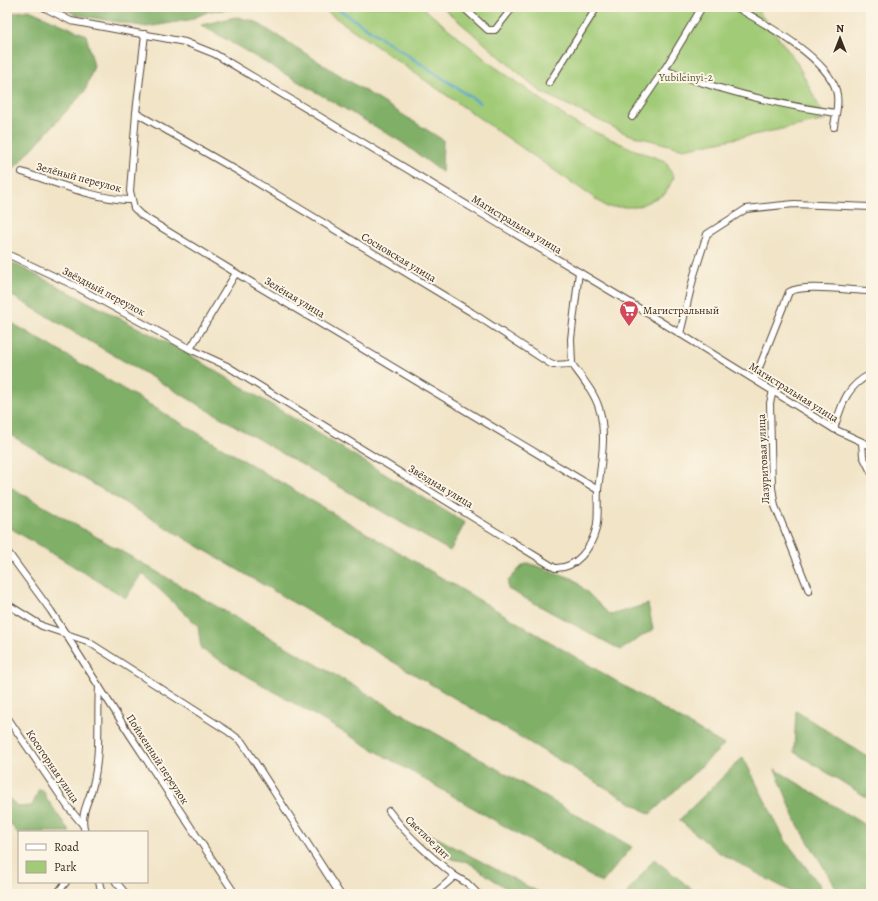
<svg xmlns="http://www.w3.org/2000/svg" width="878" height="901" font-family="Alegreya,serif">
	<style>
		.green { fill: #a1cb77; stroke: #6e7a4a }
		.forest { fill: #80af68; stroke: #5e6c43 }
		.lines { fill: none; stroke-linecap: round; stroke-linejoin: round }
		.stream { stroke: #56a5d0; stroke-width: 2.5 }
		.street-casing { stroke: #564637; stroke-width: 8 }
		.street { stroke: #fff; stroke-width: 6 }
		.labels { text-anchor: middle; stroke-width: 4; stroke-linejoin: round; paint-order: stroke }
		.park-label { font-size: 11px; fill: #5a5a39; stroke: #fcf5e5 }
		.street-label { font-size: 11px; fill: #3b2a1e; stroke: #fcf5e5 }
		.poi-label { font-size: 11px; fill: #3b2a1e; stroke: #fcf5e5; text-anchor: start }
	</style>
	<rect width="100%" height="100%" fill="#fcf5e5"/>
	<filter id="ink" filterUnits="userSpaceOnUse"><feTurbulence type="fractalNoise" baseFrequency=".025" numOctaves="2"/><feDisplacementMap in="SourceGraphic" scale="8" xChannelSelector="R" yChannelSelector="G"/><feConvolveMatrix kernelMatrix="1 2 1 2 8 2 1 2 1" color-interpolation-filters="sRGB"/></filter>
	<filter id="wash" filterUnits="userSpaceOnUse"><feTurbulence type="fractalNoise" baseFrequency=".012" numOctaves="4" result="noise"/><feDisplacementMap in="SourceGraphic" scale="16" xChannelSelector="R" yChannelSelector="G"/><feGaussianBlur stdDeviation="0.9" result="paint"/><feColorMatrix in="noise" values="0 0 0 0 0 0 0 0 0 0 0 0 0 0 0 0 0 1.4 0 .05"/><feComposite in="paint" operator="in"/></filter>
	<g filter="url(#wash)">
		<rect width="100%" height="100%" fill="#f1e4c7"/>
		<g class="green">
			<polygon points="320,7 422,7 491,64 573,122 635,150 665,161 674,177 665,194 637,207 607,207"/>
			<polygon points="442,7 755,7 796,61 826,120 684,149 627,134 541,92"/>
		</g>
		<g class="forest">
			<polygon points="59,7 240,7 242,8 210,11 189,20 147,27 77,15"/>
			<polygon points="29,10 86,35 94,66 85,91 7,176 7,14"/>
			<polygon points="236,17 254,21 443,140 442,172 400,141 201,25"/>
			<polygon points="7,260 185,352 465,523 450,551 7,293"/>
			<polygon points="7,320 724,745 650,814 7,433"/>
			<polygon points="7,485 632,847 602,883 201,649 198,626 142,573 126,598 7,526"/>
			<polygon points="528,563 574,579 610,615 648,604 653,629 621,650 508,589 508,581 522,566"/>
			<polygon points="796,711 871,759 871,800 794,752"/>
			<polygon points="743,757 785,840 819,884 824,894 795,894 718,852 679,820"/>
			<polygon points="775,769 871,829 871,894 840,894 797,823"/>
			<polygon points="39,789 43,790 47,799 70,832 19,832 19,835 7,819 7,796 17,807 32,806"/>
			<polygon points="415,826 542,894 514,894 468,862 451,859"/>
			<polygon points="654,859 698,894 626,894"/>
		</g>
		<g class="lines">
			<polyline class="stream" points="335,7 480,103"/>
		</g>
	</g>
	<g filter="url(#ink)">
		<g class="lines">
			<g class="street-casing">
				<g id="street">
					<polyline points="43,7 71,21 185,42 215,54 629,302 834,429 871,446"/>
					<polyline points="463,7 488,30 495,30 513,7"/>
					<path d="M736,7C765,24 826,57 836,90C840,103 835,115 834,127"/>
					<polyline points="145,34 136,113 130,191 134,208 141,215 236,273 598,490"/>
					<path d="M664,70C720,90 777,105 836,113"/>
					<polyline points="549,83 597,7"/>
					<polyline points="136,113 236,170 471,312 549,363 553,365 572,364 571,339 579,272"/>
					<polyline points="632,117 666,67 702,7"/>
					<path d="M22,172C54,182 98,200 131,200"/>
					<polyline points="7,254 73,285 190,349"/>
					<path d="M236,273L190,349L227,366L555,568C576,569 591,548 596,529C599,517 597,503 598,490C601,463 607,434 599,408C594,392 582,378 572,364"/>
					<polyline points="680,334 694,275 707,234 746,209 794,204 871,207"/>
					<path d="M755,378L789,292C803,283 852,291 871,291"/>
					<polyline points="773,391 770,403 772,488 775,506 809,591"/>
					<path d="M834,429C842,404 846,386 871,374"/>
					<polyline points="862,443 863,456 871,472"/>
					<polyline points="7,551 51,611 130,735 235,894"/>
					<polyline points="7,604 42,626 87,641 229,732 242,742 340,894"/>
					<polyline points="7,717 68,807 83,825"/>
					<path d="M389,811C408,837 430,856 455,876L434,894"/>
					<path d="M85,832C79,814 89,802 93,785C101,753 97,719 99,686"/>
					<polyline points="455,876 467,883 478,894"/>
					<polyline points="99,882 102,894"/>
					<polyline points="116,882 126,894"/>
					<polyline points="57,894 66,882"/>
				</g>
			</g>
			<use href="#street" class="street"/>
		</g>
	</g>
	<defs>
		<g id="supermarket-pin" transform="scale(1)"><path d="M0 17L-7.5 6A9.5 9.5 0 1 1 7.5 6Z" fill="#d1495b" stroke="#fcf5e5"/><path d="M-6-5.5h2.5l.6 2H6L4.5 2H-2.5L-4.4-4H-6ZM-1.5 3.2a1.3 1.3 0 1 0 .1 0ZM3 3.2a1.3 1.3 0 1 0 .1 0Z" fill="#fff"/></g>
	</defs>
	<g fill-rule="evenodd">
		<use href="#supermarket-pin" x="629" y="310"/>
	</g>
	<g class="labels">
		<g class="park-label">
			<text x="686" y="81">Yubileinyi-2</text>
		</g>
		<g class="street-label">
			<text transform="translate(79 177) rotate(15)" y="4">Зелёный переулок</text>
			<text transform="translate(517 224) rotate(31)" y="4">Магистральная улица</text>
			<text transform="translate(399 257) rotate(31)" y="4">Сосновская улица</text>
			<text transform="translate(104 291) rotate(28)" y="4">Звёздный переулок</text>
			<text transform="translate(295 297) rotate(31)" y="4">Зелёная улица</text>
			<text transform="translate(794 392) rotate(32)" y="4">Магистральная улица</text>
			<text transform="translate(763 459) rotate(-93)" y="4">Лазуритовая улица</text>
			<text transform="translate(441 486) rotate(31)" y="4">Звёздная улица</text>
			<text transform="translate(158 759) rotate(57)" y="4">Пойменный переулок</text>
			<text transform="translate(53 766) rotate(56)" y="4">Косогорная улица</text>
			<text transform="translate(428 837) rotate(44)" y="4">Светлое днт</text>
		</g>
		<g class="poi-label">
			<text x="643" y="314">Магистральный</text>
		</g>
	</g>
	<rect width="878" height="901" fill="none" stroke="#fcf5e5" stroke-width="24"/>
	<rect x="18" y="831" width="130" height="52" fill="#fcf5e5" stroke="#afa495"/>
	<rect x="26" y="844" width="20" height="6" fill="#ffffff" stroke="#afa495"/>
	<text x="54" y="851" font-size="12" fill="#3b2a1e">Road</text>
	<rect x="26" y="861" width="20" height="12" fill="#a1cb77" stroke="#afa495"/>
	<text x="54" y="871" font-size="12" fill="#3b2a1e">Park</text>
	<g transform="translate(840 38)" stroke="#fcf5e5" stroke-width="3" paint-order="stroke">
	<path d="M0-3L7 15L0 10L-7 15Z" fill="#3b2a1e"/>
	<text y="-6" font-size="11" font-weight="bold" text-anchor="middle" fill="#3b2a1e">N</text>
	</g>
</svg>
